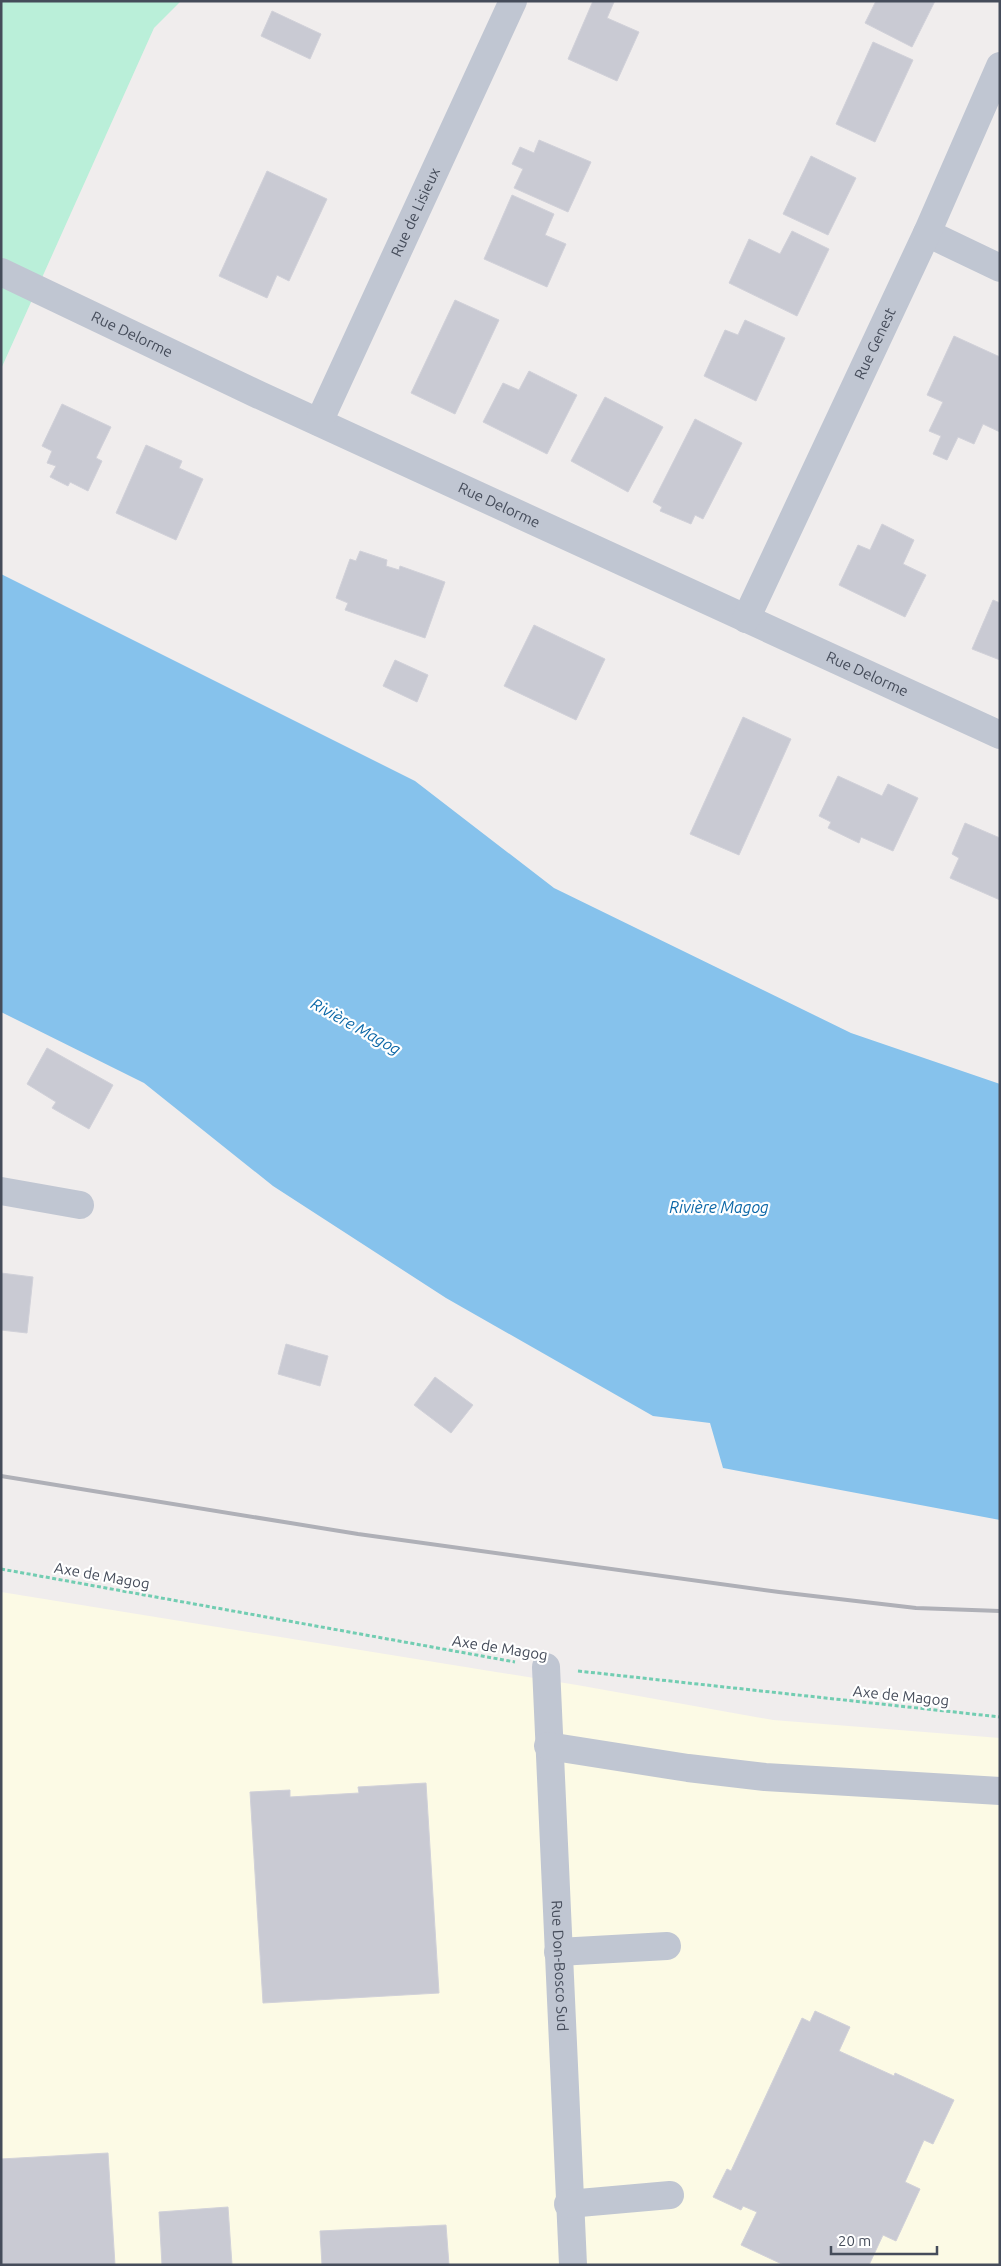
<svg xmlns="http://www.w3.org/2000/svg" width="1001" height="2266" font-family="Ubuntu,sans-serif">
	<style>
		.commercial { fill: #fcfae5 }
		.green { fill: #baefd9 }
		.water { fill: #86c2ec }
		.building { fill: #c9cad3; stroke: #d1d1d9 }
		.lines { fill: none; stroke-linecap: round; stroke-linejoin: round }
		.path { stroke: #72cdb2; stroke-width: 3; stroke-dasharray: 4 2.5; stroke-linecap: butt }
		.minor { stroke: #c0c6d2; stroke-width: 28 }
		.rail { stroke: #afb0b7; stroke-width: 4 }
		.labels { text-anchor: middle; stroke-width: 4.5; stroke-linejoin: round; paint-order: stroke }
		.street-label { font-size: 15px; fill: #454c5a; stroke: #fff }
		.water-label { font-size: 16px; font-style: italic; fill: #0b67a7; stroke: #fff }
	</style>
	<rect width="100%" height="100%" fill="#f0eded"/>
	<polygon class="commercial" points="1,1592 577,1685 773,1720 1000,1738 1000,2265 1,2265"/>
	<polygon class="green" points="1,1 181,1 154,28 1,369"/>
	<polygon class="water" points="1,574 415,781 554,888 851,1033 1000,1084 1000,1520 723,1468 710,1423 653,1416 446,1298 273,1186 144,1083 1,1012"/>
	<g class="building">
		<polygon points="593,1 614,2 607,18 639,32 617,81 568,59"/>
		<polygon points="876,1 935,1 912,47 865,23"/>
		<polygon points="272,11 321,34 310,59 261,36"/>
		<polygon points="873,42 913,60 875,142 836,124"/>
		<polygon points="539,140 591,162 568,212 514,188 523,169 512,164 520,147 534,153"/>
		<polygon points="811,156 856,178 828,235 783,214"/>
		<polygon points="267,171 327,199 289,281 277,275 267,298 219,276"/>
		<polygon points="512,195 554,214 545,235 566,244 547,287 484,259"/>
		<polygon points="792,231 829,249 797,316 729,283 749,239 780,254"/>
		<polygon points="455,300 499,320 455,414 411,393"/>
		<polygon points="745,320 785,338 756,401 704,376 725,330 738,335"/>
		<polygon points="954,336 1000,357 1000,432 983,424 974,444 958,437 947,460 933,454 941,436 929,431 943,402 927,395"/>
		<polygon points="529,371 577,395 547,454 483,422 503,383 519,390"/>
		<polygon points="605,397 663,427 628,492 571,461"/>
		<polygon points="62,404 111,427 96,458 102,461 88,491 70,482 68,486 50,477 56,466 47,463 52,451 42,446"/>
		<polygon points="695,419 742,443 703,519 695,515 691,524 660,511 662,507 653,502"/>
		<polygon points="146,445 182,461 179,468 203,479 176,540 116,513"/>
		<polygon points="882,524 914,540 903,564 926,575 905,617 839,585 858,545 870,550"/>
		<polygon points="360,551 387,560 386,566 399,570 400,566 445,582 425,638 345,610 348,603 336,598 350,559 356,561"/>
		<polygon points="993,600 1000,603 1000,660 972,649"/>
		<polygon points="534,625 605,659 576,720 504,686"/>
		<polygon points="395,660 428,675 417,702 383,686"/>
		<polygon points="743,717 791,739 739,855 690,834"/>
		<polygon points="838,776 882,796 888,784 918,798 893,851 861,837 859,843 828,828 831,822 819,816"/>
		<polygon points="965,823 1000,838 1000,900 950,878 959,858 952,854"/>
		<polygon points="47,1048 113,1085 89,1129 52,1108 56,1102 27,1084"/>
		<polygon points="1,1273 33,1277 27,1333 1,1330"/>
		<polygon points="286,1344 328,1356 320,1386 278,1374"/>
		<polygon points="435,1377 473,1405 451,1433 414,1405"/>
		<polygon points="426,1783 439,1993 263,2003 250,1792 290,1790 290,1797 359,1793 358,1787"/>
		<polygon points="815,2011 850,2027 839,2051 894,2076 895,2073 954,2100 933,2144 924,2140 905,2182 920,2189 896,2241 883,2235 869,2265 784,2265 741,2245 757,2212 743,2206 741,2210 713,2197 727,2169 731,2171 802,2018 810,2022"/>
		<polygon points="108,2153 115,2265 1,2265 1,2159"/>
		<polygon points="228,2207 232,2265 162,2265 159,2212"/>
		<polygon points="446,2225 449,2265 322,2265 320,2231"/>
	</g>
	<g class="lines">
		<g class="path">
			<polyline points="1,1569 515,1662"/>
			<polyline points="578,1671 1000,1717"/>
		</g>
		<g class="minor">
			<polyline points="927,233 1000,268"/>
			<path id="s1" d="M1,272L259,395L1000,735"/>
			<path id="s2" d="M319,422L513,1"/>
			<path id="s3" d="M746,619L927,233L1000,66"/>
			<polyline points="1,1191 80,1205"/>
			<path id="s4" d="M546,1667L573,2265"/>
			<polyline points="548,1746 688,1768 765,1777 1000,1791"/>
			<polyline points="558,1952 667,1946"/>
			<polyline points="568,2204 670,2195"/>
		</g>
		<polyline class="rail" points="1,1476 358,1534 779,1592 916,1608 1000,1611"/>
	</g>
	<g class="labels">
		<g class="street-label">
			<text dy="5" stroke="none"><textPath href="#s2" startOffset="231">Rue de Lisieux</textPath></text>
			<text dy="5" stroke="none"><textPath href="#s1" startOffset="145">Rue Delorme</textPath></text>
			<text dy="5" stroke="none"><textPath href="#s3" startOffset="304">Rue Genest</textPath></text>
			<text dy="5" stroke="none"><textPath href="#s1" startOffset="550">Rue Delorme</textPath></text>
			<text dy="5" stroke="none"><textPath href="#s1" startOffset="955">Rue Delorme</textPath></text>
			<text transform="translate(102 1576) rotate(10)" y="5">Axe de Magog</text>
			<text transform="translate(500 1648) rotate(9)" y="5">Axe de Magog</text>
			<text transform="translate(901 1696) rotate(6)" y="5">Axe de Magog</text>
			<text dy="5" stroke="none"><textPath href="#s4" startOffset="299">Rue Don-Bosco Sud</textPath></text>
		</g>
		<g class="water-label">
			<text transform="translate(356 1026) rotate(29)" y="6">Rivière Magog</text>
			<text x="719" y="1213">Rivière Magog</text>
		</g>
	</g>
	<rect width="1001" height="2266" fill="none" stroke="#454c5a" stroke-width="5"/>
	<path d="M831 2246v8h106v-8" fill="none" stroke="#454c5a" stroke-width="2.5"/>
	<text x="838" y="2246" font-size="15" fill="#454c5a" stroke="#ffffff" stroke-width="4" paint-order="stroke">20 m</text>
</svg>
